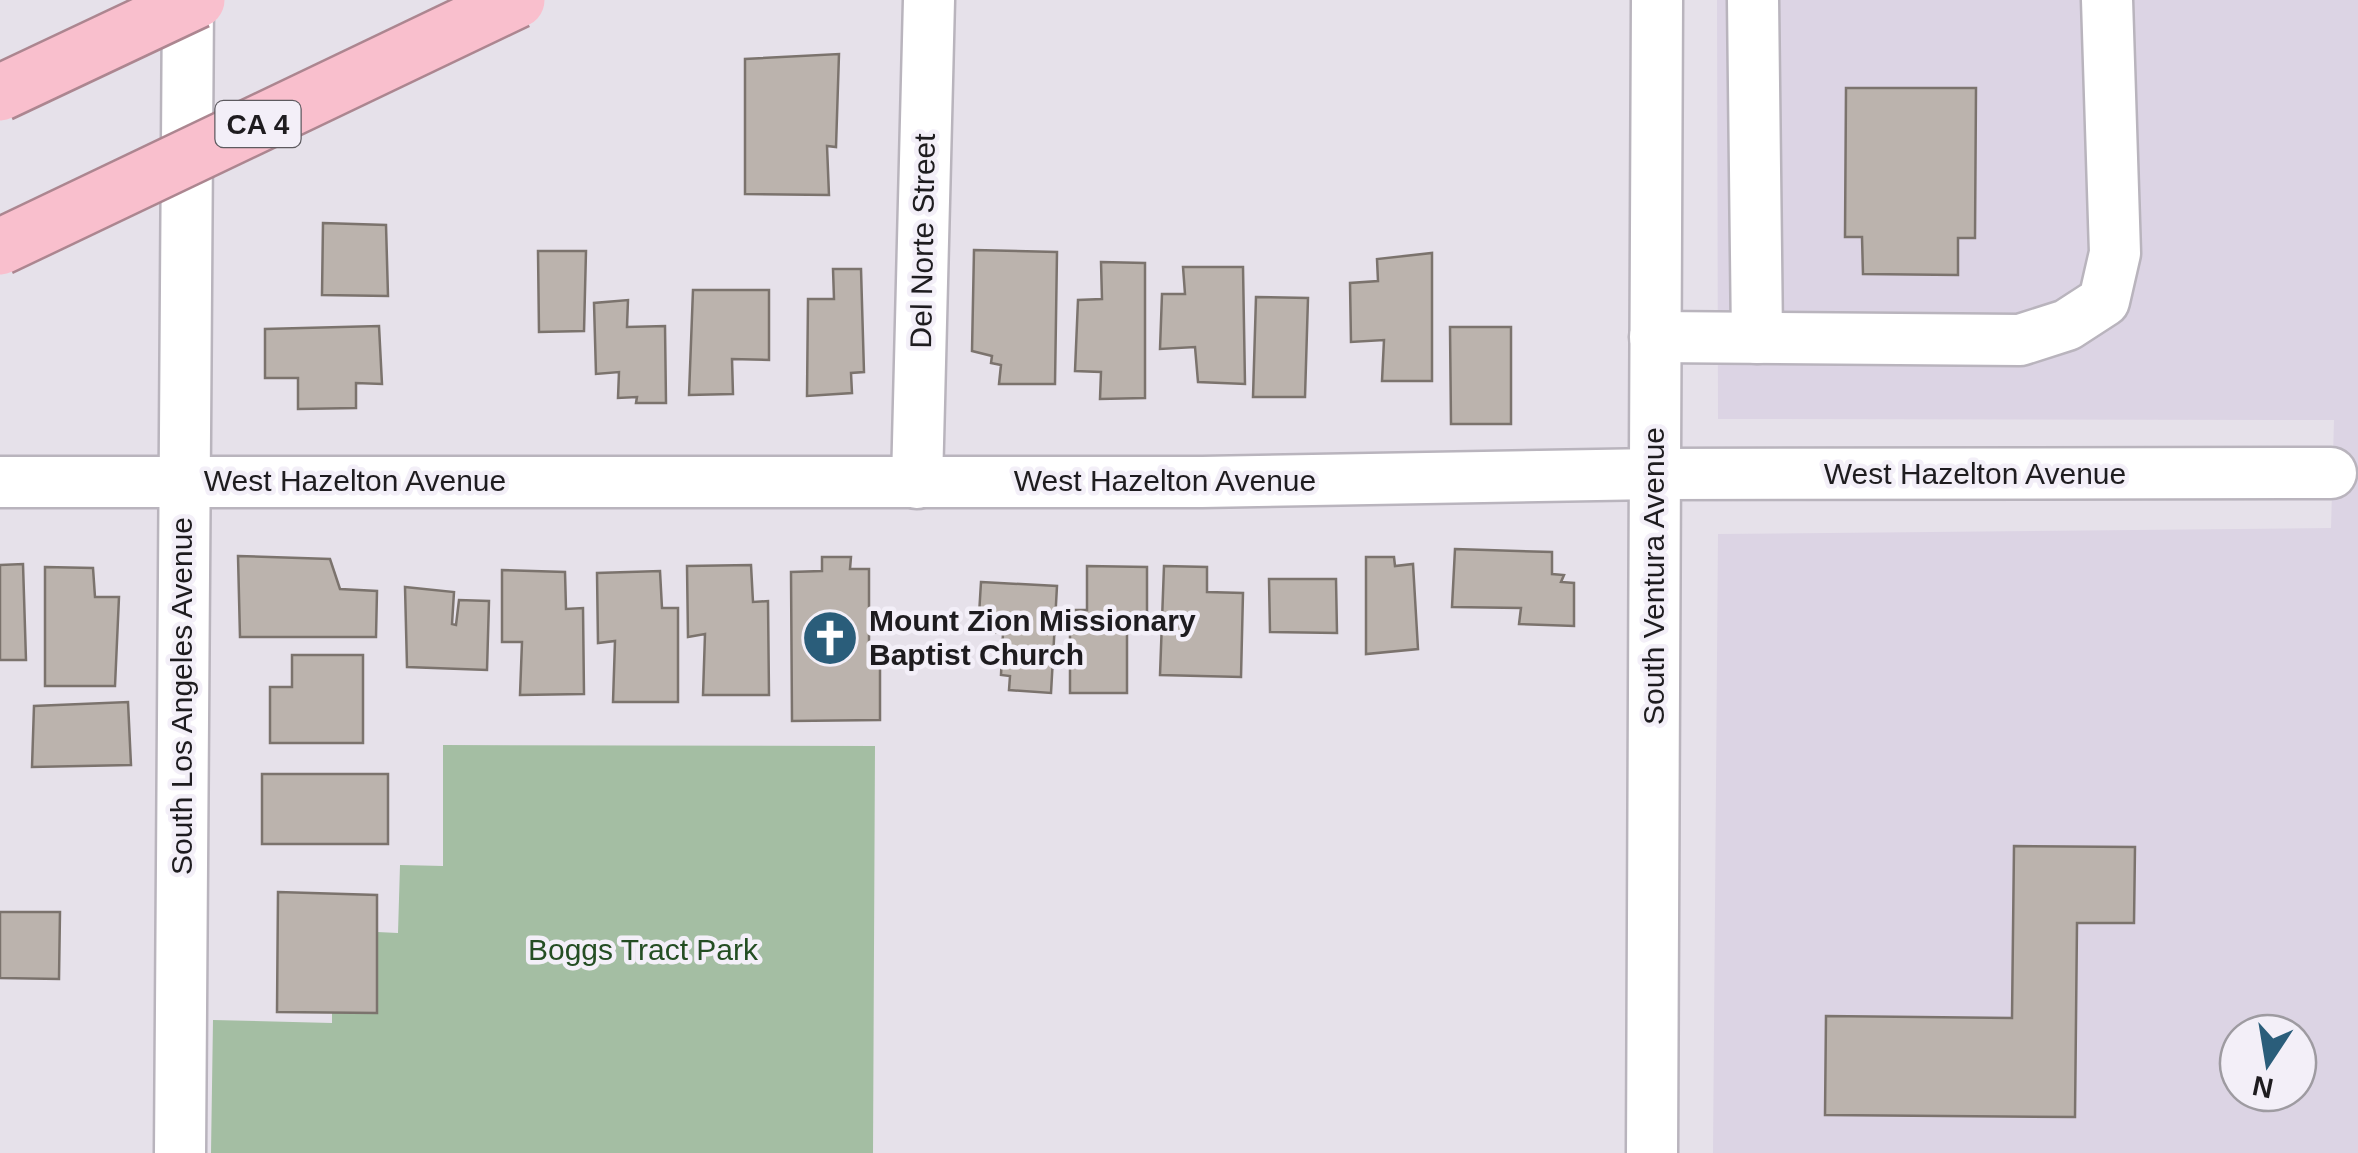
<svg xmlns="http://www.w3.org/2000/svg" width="2358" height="1153" font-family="Arial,sans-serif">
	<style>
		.built { fill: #dcd4e4; fill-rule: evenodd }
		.green { fill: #a4bea3 }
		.building { fill: #bbb3ad; stroke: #7b736d; stroke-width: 2.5 }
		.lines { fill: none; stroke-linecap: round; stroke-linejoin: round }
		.minor-casing { stroke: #b9b4bd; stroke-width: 55 }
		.minor { stroke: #fff; stroke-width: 50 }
		.highway-bridge-casing { stroke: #ac8690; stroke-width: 60; stroke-linecap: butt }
		.highway-bridge { stroke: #f9bfcd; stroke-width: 55 }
		.labels { text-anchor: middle; stroke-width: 9; stroke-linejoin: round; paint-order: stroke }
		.shield { fill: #f3eff8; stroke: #5e5b60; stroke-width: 2.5 }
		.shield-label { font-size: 28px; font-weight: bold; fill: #1e1c1f }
		.street-label { font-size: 30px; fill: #1e1c1f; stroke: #f3eff8 }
		.poi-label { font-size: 30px; font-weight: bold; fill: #1e1c1f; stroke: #f3eff8; text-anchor: start }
		.park-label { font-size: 30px; fill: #244e23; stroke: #f3eff8 }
	</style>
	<rect width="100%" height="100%" fill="#e6e1ea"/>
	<path class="built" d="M1717,0H2358V1153H1713L1718,534L2331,528L2334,420L1718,419ZM2238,1033H2298V1093H2238Z"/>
	<polygon class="green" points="443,745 875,746 873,1153 211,1153 213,1020 332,1023 332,1013 377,1013 377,932 398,933 400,865 443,866"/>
	<g class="building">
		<polygon points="839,54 836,147 827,146 829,195 745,194 745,59"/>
		<polygon points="1846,88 1976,88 1975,238 1958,238 1958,275 1863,274 1862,237 1845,237"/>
		<polygon points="323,223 386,225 388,296 322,295"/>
		<polygon points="974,250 1057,252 1055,384 999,384 1001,365 991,363 992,356 972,351"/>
		<polygon points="538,251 586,251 584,331 539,332"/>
		<polygon points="1432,253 1432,381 1382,381 1384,340 1351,342 1350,283 1378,281 1377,259"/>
		<polygon points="1101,262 1145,263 1145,398 1100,399 1101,372 1075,371 1078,300 1102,299"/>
		<polygon points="1183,267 1243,267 1245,384 1198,382 1195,347 1160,349 1162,294 1185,294"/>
		<polygon points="833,269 861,269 864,372 851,373 852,393 807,396 808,299 834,299"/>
		<polygon points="693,290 769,290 769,360 732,359 733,394 689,395"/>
		<polygon points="1256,297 1308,298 1305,397 1253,397"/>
		<polygon points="628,300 627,327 665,326 666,403 636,403 637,397 618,398 619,372 596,374 594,303"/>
		<polygon points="379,326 382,384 356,383 356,408 298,409 298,378 265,378 265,329"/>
		<polygon points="1450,327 1511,327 1511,424 1451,424"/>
		<polygon points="1455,549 1552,552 1552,574 1564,575 1561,582 1574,583 1574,626 1519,624 1521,608 1452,607"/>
		<polygon points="238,556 330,559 340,589 377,591 376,637 240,637"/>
		<polygon points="822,557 851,557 850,569 869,569 869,644 880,644 880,720 792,721 791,572 822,571"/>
		<polygon points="1366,557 1394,557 1395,566 1413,564 1418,649 1366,654"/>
		<polygon points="23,564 26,660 0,660 0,565"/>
		<polygon points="751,565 753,602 768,601 769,695 703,695 705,634 688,637 687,566"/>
		<polygon points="1087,566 1147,567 1147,618 1127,618 1127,693 1070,693 1070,610 1087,610"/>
		<polygon points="1164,566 1207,567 1207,592 1243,593 1241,677 1160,675"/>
		<polygon points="45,567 93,568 95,597 119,597 115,686 45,686"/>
		<polygon points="502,570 565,572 566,609 583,608 584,694 520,695 522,642 502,642"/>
		<polygon points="660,571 662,608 678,608 678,702 613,702 615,641 598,643 597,573"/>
		<polygon points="1269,579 1336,579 1337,633 1270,632"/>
		<polygon points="981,582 1057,586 1051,693 1009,690 1010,676 1001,675 1003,633 978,632"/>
		<polygon points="405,587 454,592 452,624 456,625 459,600 489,601 487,670 407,667"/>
		<polygon points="292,655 363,655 363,743 270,743 270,687 292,687"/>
		<polygon points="128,702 131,765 32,767 34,706"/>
		<rect x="262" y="774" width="126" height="70"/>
		<polygon points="2014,846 2135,847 2134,923 2077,923 2075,1117 1825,1115 1826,1016 2012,1018"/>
		<polygon points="278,892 377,895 377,1013 277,1012"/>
		<polygon points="0,912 60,912 59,979 0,978"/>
	</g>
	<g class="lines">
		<g class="minor-casing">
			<g id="minor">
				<polyline points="1753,0 1757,338"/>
				<polyline points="1655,337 2020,340 2067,325 2104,301 2115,253 2107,0"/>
				<polyline points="0,482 1202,482 1655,474 2331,473"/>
				<polyline points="917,483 929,0"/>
				<polyline points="180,1153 188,0"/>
				<polyline points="1652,1153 1657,0"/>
			</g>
		</g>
		<use href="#minor" class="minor"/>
		<g class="highway-bridge-casing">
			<g id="highway-bridge">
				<polyline points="0,93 197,0"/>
				<polyline points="0,247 517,0"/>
			</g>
		</g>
		<use href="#highway-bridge" class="highway-bridge"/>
	</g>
	<defs>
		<g id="church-disc" transform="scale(2.875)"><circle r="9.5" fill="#2a5d7a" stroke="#f3eff8"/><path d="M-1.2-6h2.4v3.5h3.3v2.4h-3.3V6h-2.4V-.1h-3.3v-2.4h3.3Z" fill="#fff"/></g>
	</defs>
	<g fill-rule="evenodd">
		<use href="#church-disc" x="830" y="638"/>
	</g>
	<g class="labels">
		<rect class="shield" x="215.5" y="101" width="85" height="46" rx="8"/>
		<g class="shield-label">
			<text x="258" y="134">CA 4</text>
		</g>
		<g class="street-label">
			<text transform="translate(923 241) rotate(-89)" y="10">Del Norte Street</text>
			<text x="1975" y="484">West Hazelton Avenue</text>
			<text x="355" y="491">West Hazelton Avenue</text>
			<text x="1165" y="491">West Hazelton Avenue</text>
			<text transform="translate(1654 576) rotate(-90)" y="10">South Ventura Avenue</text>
			<text transform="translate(182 696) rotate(-90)" y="10">South Los Angeles Avenue</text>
		</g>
		<g class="poi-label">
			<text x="869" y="631">Mount Zion Missionary<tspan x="869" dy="34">Baptist Church</tspan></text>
		</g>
		<g class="park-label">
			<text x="643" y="960">Boggs Tract Park</text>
		</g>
	</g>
	<g transform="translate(2268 1063) rotate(192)"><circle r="48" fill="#f3eff8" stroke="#9e9ba1" stroke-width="2.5"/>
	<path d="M0-8L18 38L0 25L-18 38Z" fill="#2a5d7a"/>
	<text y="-15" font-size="28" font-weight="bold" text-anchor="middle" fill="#1e1c1f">N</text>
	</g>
</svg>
